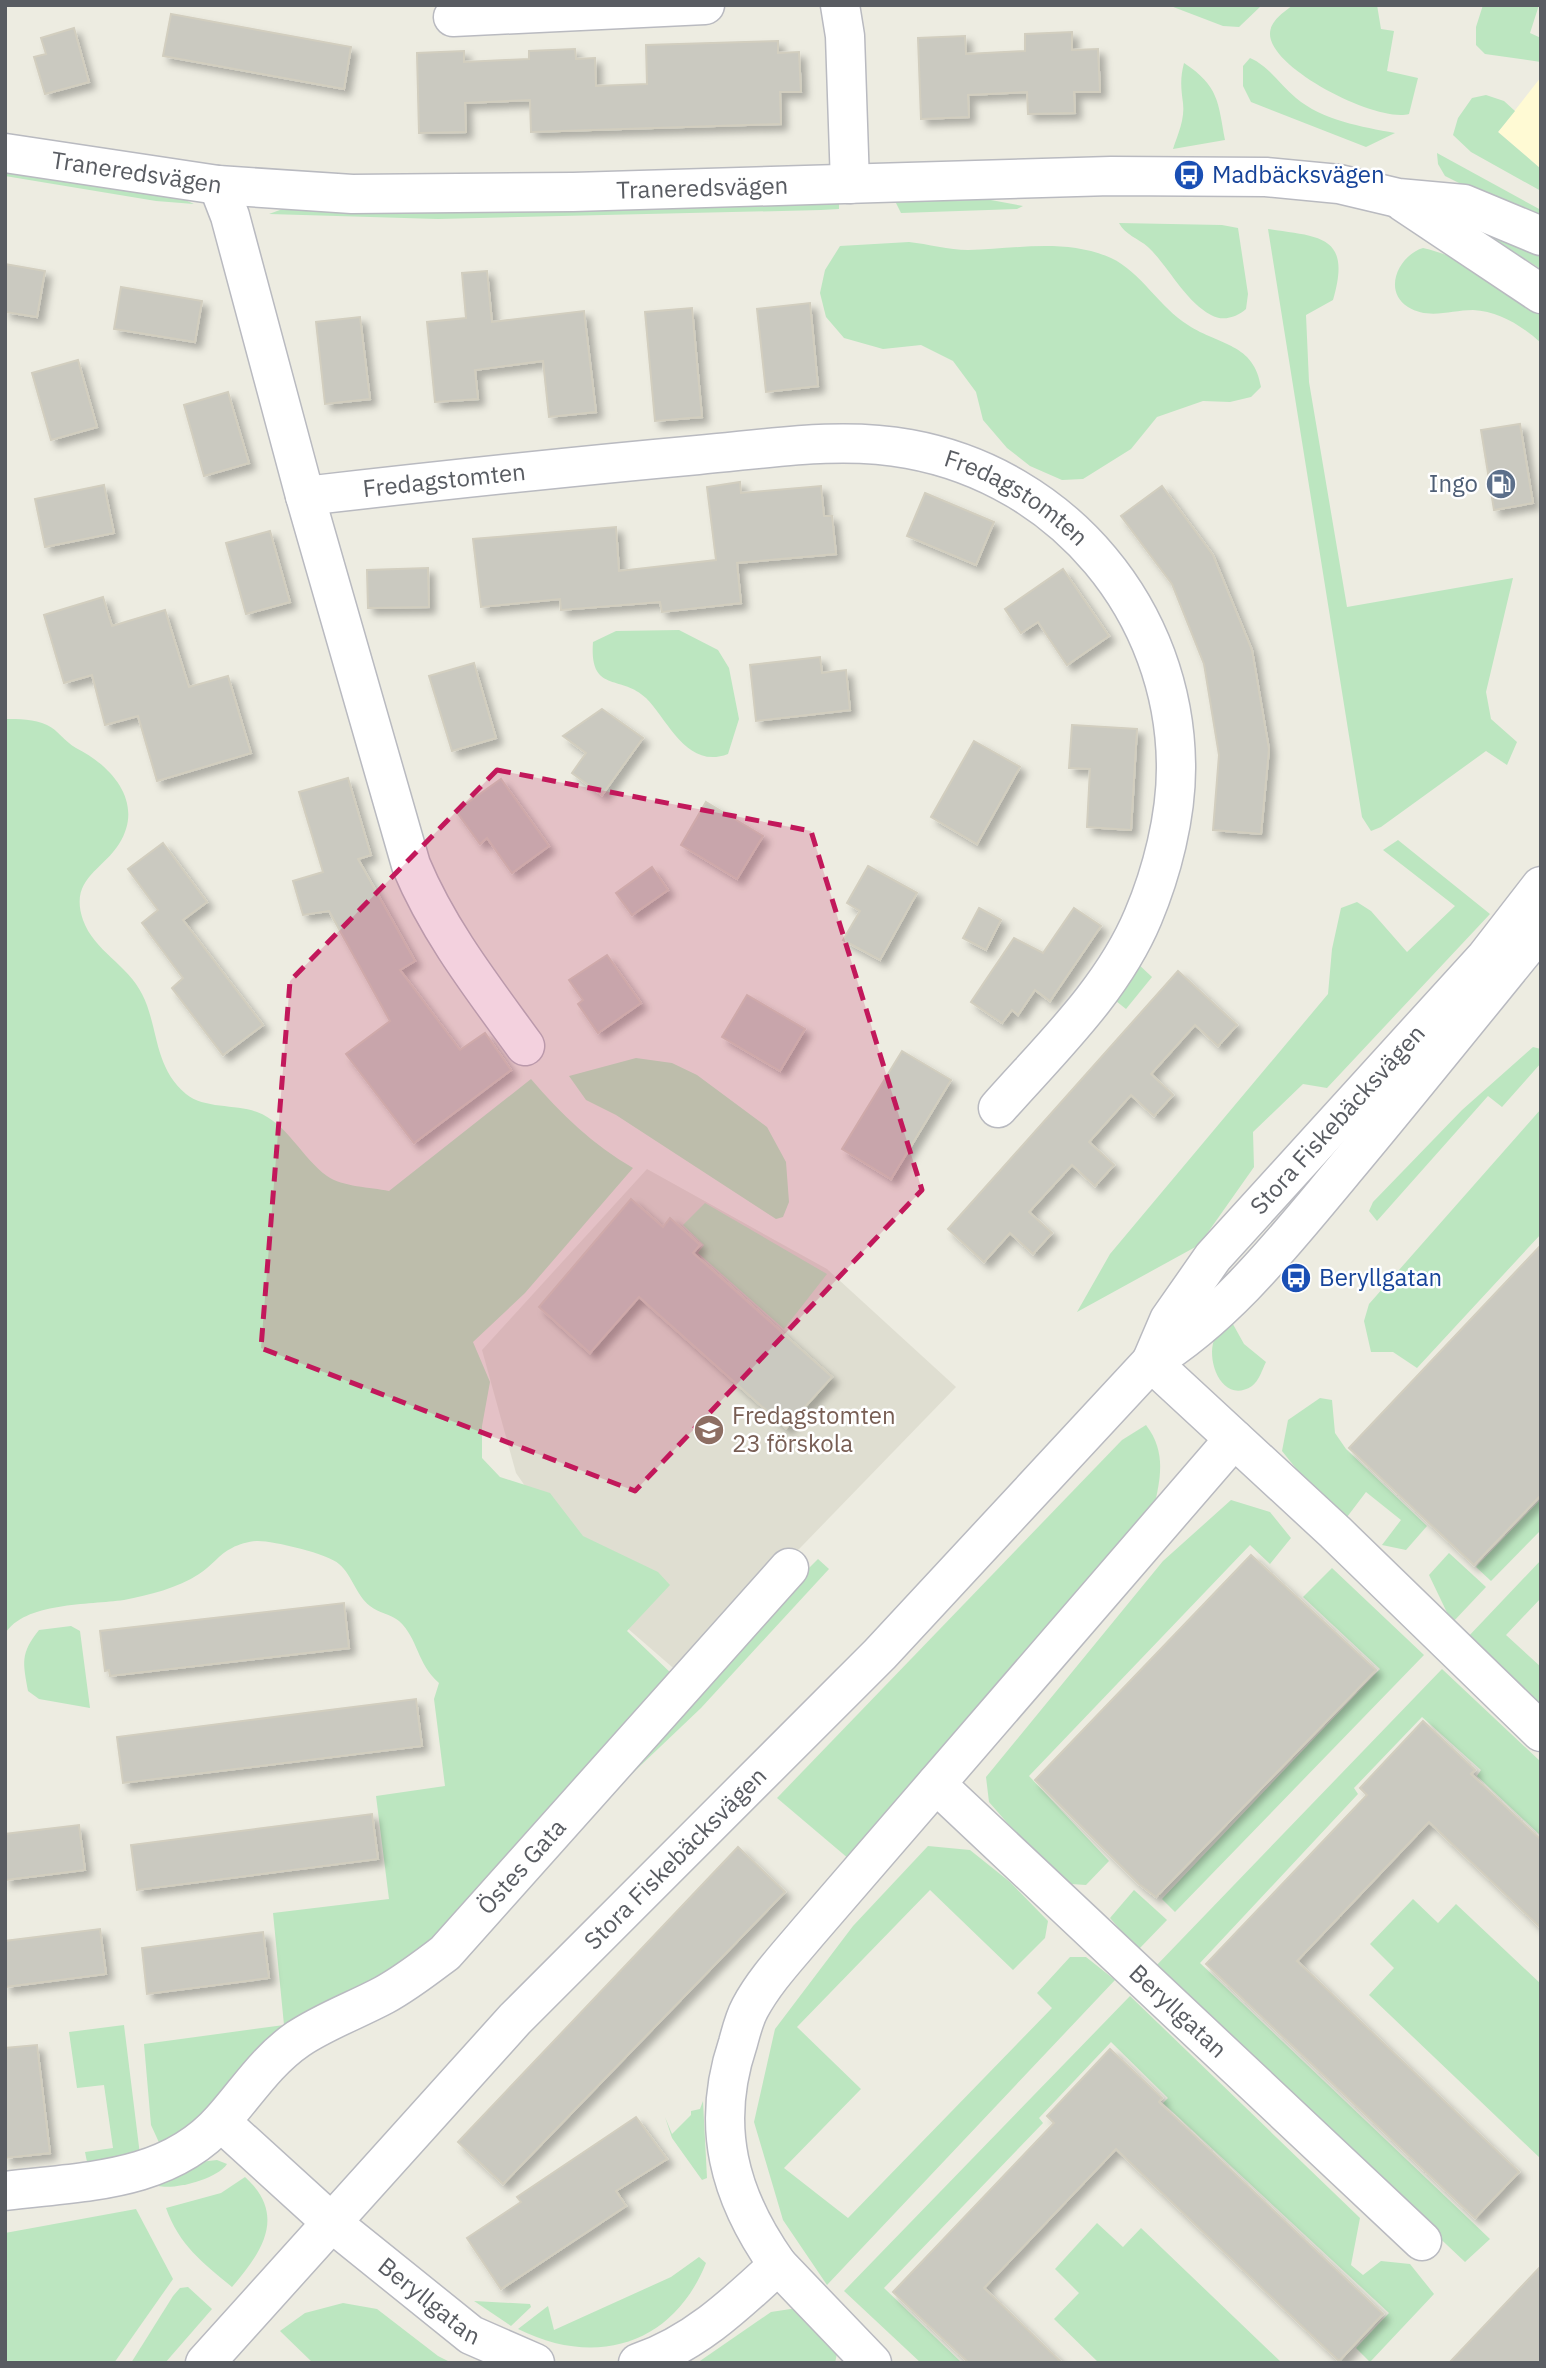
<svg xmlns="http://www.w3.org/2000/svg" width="1546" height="2368" font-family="'IBM Plex Sans',sans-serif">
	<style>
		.commercial { fill: #fffad4 }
		.education { fill: #dfded1 }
		.green { fill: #bce6c0 }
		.building { fill: #cac9c0; stroke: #d2cebf; stroke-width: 2; filter: url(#shadow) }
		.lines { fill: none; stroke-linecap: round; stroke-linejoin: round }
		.minor-casing { stroke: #b9bac0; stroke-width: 41 }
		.tertiary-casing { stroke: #b9bac0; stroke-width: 41 }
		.minor { stroke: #fff; stroke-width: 38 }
		.tertiary { stroke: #fff; stroke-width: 38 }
		.marked { fill: #c2185b; fill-opacity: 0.2; stroke: #c2185b; stroke-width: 5; stroke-dasharray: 14 9; stroke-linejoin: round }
		.labels { text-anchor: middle; stroke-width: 5; stroke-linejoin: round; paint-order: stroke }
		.street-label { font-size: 24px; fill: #595c62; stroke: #fff }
		.transit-label { font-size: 24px; fill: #164399; stroke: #fff; text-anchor: start }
		.service-label { font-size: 24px; fill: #4e5e75; stroke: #fff; text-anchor: end }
		.education-label { font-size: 24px; fill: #785e54; stroke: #fff; text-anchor: start }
	</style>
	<defs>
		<filter id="shadow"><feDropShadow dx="6" dy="6" stdDeviation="3.5" flood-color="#0004"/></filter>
	</defs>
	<rect width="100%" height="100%" fill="#edece1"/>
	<polygon class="commercial" points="1541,77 1541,169 1498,132"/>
	<polygon class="education" points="647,1169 827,1269 956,1387 679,1673 619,1621 516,1473 482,1350"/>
	<g class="green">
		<polygon points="1168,5 1262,5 1239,27 1223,26"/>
		<path d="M1293,5H1377L1381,29L1394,31L1387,71L1418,78L1409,114C1378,123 1270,69 1270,34C1270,21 1284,12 1293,5Z"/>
		<polygon points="1483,5 1539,5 1530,33 1541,38 1541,62 1485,54 1476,45 1476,27"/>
		<path d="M1250,58C1269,66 1280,85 1296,98C1322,120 1362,127 1395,133L1366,147L1251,102L1243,86V66Z"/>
		<path d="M1184,63C1219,86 1218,102 1225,140L1173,149C1178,134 1185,119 1183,103C1181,88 1180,78 1184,63Z"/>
		<polygon points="1486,95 1504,101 1515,111 1498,132 1541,169 1541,191 1471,152 1453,135 1458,118 1472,98"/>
		<polygon points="1437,153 1541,210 1541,224 1445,176 1438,164"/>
		<polygon points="5,169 183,199 194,204 156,201 5,176"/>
		<polygon points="980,198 1023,206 1017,209 901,213 894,199"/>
		<polygon points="839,203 839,209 821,210 438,219 269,214 288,207"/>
		<path d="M1119,223L1222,225L1238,228L1248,294L1246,309C1237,317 1223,322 1211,315C1185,301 1169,267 1148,247C1139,239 1124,234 1119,223Z"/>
		<polygon points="1473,227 1541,255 1541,270 1536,266"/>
		<path d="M1268,229C1320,237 1352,235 1333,300L1306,315L1309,382L1347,607L1513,578L1486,692L1491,719L1517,742L1507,765L1486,751L1381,827L1371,831L1362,817Z"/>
		<path d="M909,242C928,244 949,250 968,250C1016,249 1065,238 1111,258C1141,272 1160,308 1188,325C1220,346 1254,343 1261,387L1251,397L1230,402L1203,401L1157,417L1131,449L1083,479L1062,480L1030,466L1007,448L983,420L976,392L953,361L921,345L883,349L844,338L826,317L820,293L825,270L840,246Z"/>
		<path d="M1423,248C1464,257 1508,287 1541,313V343C1522,326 1499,311 1473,310C1451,310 1429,320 1408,307C1382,291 1399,255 1423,248Z"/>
		<path d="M679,630L718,650L729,668L739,719L728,754C687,770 668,720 646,698C621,674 589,694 593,642L616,631Z"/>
		<path d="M5,719C19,719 34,719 47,725C58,730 65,742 76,748C112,766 145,803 119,844C102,871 69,879 83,920C94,951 128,965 142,994C159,1027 153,1066 186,1094C204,1109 236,1104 257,1112C287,1123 302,1158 327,1176C343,1187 370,1187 389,1191L531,1079C561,1114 593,1145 633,1168L525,1293L473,1342L490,1382L482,1426V1458L500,1477L550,1493L583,1536L658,1572L670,1585L627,1631L675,1677L611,1737L444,1938L162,2149L151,2125L144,2044L284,2025L273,1913L389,1899L376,1796L445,1786L434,1699L439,1683C417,1664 418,1638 399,1621C391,1614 378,1613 370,1606C355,1594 353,1576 339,1564C329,1554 274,1541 258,1541C251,1541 239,1544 232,1548C219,1554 211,1567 199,1574C178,1588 149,1595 124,1600C89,1605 24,1602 5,1634Z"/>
		<polygon points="1398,840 1490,914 1327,1088 1303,1084 1253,1132 1254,1167 1199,1245 1077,1312 1110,1254 1328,994 1332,949 1341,908 1357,902 1371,911 1407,952 1455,906 1383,850"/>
		<polygon points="1137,963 1152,977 1126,1009 1116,1001"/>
		<polygon points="1533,1047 1541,1049 1541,1063 1502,1107 1488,1096 1377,1221 1369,1211 1373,1202 1462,1110"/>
		<polygon points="636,1058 672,1063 697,1075 767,1127 786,1162 789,1202 783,1217 776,1219 616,1115 586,1100 569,1076"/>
		<polygon points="1541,1109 1541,1234 1417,1368 1393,1352 1371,1352 1364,1321 1369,1304"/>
		<polygon points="705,1203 827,1274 784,1329 698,1253 704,1245 683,1225"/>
		<path d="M1229,1317L1244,1344L1266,1362C1262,1370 1259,1381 1252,1386C1223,1405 1206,1362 1214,1340C1217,1332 1224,1324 1229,1317Z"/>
		<polygon points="1320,1398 1332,1400 1335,1433 1346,1449 1427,1526 1406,1550 1382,1545 1401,1520 1366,1492 1347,1517 1306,1481 1282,1451 1288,1420"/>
		<path d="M1146,1425C1166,1451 1161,1477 1154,1507L849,1859L777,1798L1122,1440Z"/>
		<polygon points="1541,1499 1541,1530 1491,1581 1476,1567"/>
		<polygon points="1231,1500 1270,1512 1291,1538 1270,1564 1250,1545 1029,1776 1109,1861 1086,1885 1071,1884 1030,1849 989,1802 986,1777 1163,1561"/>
		<polygon points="1449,1553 1486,1587 1452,1623 1429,1575"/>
		<polygon points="818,1559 829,1569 701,1708 598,1806 784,1593"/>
		<polygon points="1541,1560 1541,1598 1506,1635 1541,1667 1541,1709 1466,1639"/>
		<polygon points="1332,1568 1424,1655 1175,1912 1162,1899 1380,1669 1303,1597"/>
		<path d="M71,1626L80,1631L90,1708L39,1699L28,1691C23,1662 20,1654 39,1630Z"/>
		<polygon points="1442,1669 1541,1762 1541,1836 1477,1776 1481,1770 1422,1717 1354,1788 1358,1794 1200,1963 1490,2239 1465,2262 1154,1968"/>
		<polygon points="928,1846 970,1850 1010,1882 1048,1921 1045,1938 1013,1970 930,1890 797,2027 861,2089 784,2168 848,2218 1052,2008 1037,1993 1070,1957 1086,1957 1115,1980 827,2285 783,2220 754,2122 775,2029 853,1926"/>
		<polygon points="1134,1890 1167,1920 1138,1950 1110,1918"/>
		<polygon points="1413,1899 1438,1923 1456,1904 1541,1984 1541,2159 1369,1995 1394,1968 1370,1944"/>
		<polygon points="1130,1996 1360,2218 1351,2265 1363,2275 1381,2261 1410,2264 1434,2294 1370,2362 1356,2348 1389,2313 1163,2103 1168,2098 1111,2042 1039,2118 1043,2123 884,2288 962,2363 921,2363 844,2291"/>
		<polygon points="124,2025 140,2155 87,2162 85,2152 113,2148 104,2085 77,2088 69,2032"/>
		<polygon points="703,2101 707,2178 702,2180 672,2138 665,2117 672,2134 691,2115 691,2111 700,2109"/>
		<path d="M217,2160L227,2164C217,2179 175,2190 158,2186L200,2162Z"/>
		<path d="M245,2177C288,2216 261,2253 232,2287C203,2263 179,2245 166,2208L221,2193Z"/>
		<polygon points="136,2209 173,2279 114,2363 5,2363 5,2233"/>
		<polygon points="1097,2223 1123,2247 1141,2228 1282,2363 1099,2363 1054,2319 1079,2293 1055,2269"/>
		<path d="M699,2257L706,2263C673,2345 596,2368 518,2329L548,2306L554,2330L671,2277Z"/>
		<polygon points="188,2287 212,2309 165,2363 131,2363 173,2296 180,2288"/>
		<polygon points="474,2301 530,2304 531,2307 511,2326"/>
		<polygon points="343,2303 377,2309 438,2356 452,2363 313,2363 280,2331 305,2313"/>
		<polygon points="797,2308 838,2349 835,2363 697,2363 771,2312"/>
	</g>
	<g class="building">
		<polygon points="171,14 351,47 344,89 163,56"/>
		<polygon points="74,28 89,82 45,94 34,57 46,54 41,38"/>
		<polygon points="1072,32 1072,50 1098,49 1100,92 1074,92 1075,113 1028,114 1027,92 968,95 969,117 921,119 918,38 965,36 966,54 1025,51 1025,34"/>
		<polygon points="778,41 778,53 799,52 801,92 780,92 781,124 531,132 530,100 465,103 466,132 419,133 417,53 464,51 464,62 529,59 529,51 575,49 576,59 595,58 596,86 647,84 646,45"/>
		<polygon points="5,264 45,271 37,317 5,312"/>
		<polygon points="487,271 492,322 584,311 596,412 549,417 543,361 475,370 478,399 435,402 427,322 466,318 462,273"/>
		<polygon points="121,287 202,301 195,342 114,329"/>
		<polygon points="810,303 818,386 766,392 757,309"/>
		<polygon points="692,308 702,417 655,421 645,312"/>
		<polygon points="360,317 370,399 325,404 316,322"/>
		<polygon points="78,360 97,427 51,440 32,373"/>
		<polygon points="228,392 249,463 204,476 184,405"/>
		<polygon points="1520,424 1533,503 1494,510 1481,430"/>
		<polygon points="740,482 741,493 821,486 824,516 832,516 836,554 737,563 741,603 662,612 660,602 561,610 560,599 481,607 473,539 616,527 619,571 716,560 707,487"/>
		<polygon points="104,485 114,533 45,547 35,499"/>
		<polygon points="1162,486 1213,555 1252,650 1269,749 1261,834 1213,830 1219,755 1204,664 1172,584 1121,516"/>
		<polygon points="925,493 994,522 976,565 907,536"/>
		<polygon points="270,531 290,602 246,614 226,543"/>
		<polygon points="428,568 429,607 368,608 367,570"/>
		<polygon points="1063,569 1109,636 1067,665 1038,622 1021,633 1005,609"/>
		<polygon points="103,597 112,626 165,610 189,687 228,676 251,753 157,781 138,716 105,725 92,675 64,683 44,615"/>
		<polygon points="820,657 822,673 846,670 850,710 756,721 750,665"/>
		<polygon points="474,663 496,738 452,751 429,676"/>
		<polygon points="602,709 643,738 602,795 572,773 586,753 563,736"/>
		<polygon points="1072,725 1137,729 1131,830 1087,827 1090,769 1069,768"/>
		<polygon points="974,741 1020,767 977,844 931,817"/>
		<polygon points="348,778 371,855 358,859 415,961 400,970 460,1050 485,1033 511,1070 414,1143 346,1054 390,1021 329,911 303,915 293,881 323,872 299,792"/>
		<polygon points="501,779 549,846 512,873 487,838 480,844 456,811"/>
		<polygon points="706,802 763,836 737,879 681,845"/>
		<polygon points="163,843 207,902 183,920 263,1025 223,1055 172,988 183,978 142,923 158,910 128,869"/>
		<polygon points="868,866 917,893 880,960 843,940 860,911 847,903"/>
		<polygon points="652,867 668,890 632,915 616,893"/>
		<polygon points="979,908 1001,920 986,950 963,938"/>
		<polygon points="1074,908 1101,926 1050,1001 1035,990 1018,1015 1012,1010 1002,1023 971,1002 1014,938 1043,953"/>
		<polygon points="607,955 641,1003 598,1033 578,1004 583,1000 569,980"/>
		<polygon points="1178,971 1237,1025 1218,1046 1195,1025 1151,1074 1173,1095 1154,1116 1131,1095 1089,1142 1114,1165 1095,1186 1072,1165 1029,1212 1052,1233 1033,1254 1010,1233 984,1262 948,1229"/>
		<polygon points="747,995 805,1029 780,1071 722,1037"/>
		<polygon points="902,1051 951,1080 891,1179 842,1149"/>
		<polygon points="631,1199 663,1227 670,1218 700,1245 693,1253 832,1377 786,1428 639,1297 590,1353 539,1307"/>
		<polygon points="1541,1245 1541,1495 1474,1565 1349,1448"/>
		<polygon points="1251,1555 1376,1670 1156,1897 1139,1884 1035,1780"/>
		<polygon points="344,1603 349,1648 110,1676 109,1670 105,1671 100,1631"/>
		<polygon points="416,1699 422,1746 123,1783 117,1737"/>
		<polygon points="1423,1721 1475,1770 1471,1774 1541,1840 1541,1928 1429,1822 1297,1961 1519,2172 1475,2218 1206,1964 1367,1795 1360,1788"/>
		<polygon points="372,1814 378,1859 137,1890 131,1845"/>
		<polygon points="79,1825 85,1870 5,1880 5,1834"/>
		<polygon points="738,1847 785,1892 503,2184 458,2142"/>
		<polygon points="100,1929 106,1974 5,1987 5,1941"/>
		<polygon points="263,1932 269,1978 147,1994 142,1948"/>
		<polygon points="37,2045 50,2153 5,2158 5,2048"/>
		<polygon points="1110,2049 1162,2098 1159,2102 1383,2314 1339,2361 1116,2149 984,2288 1062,2363 969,2363 893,2292 1054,2123 1047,2116"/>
		<polygon points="636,2117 667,2159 616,2191 626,2206 501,2289 467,2238 521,2202 517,2197"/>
		<polygon points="1541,2266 1541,2363 1449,2363"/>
	</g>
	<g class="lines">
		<g class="minor-casing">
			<g id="minor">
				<polyline points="840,5 845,36 850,184"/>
				<polyline points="453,17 705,5"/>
				<path d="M218,185L230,216L305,496L411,865C439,932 483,988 525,1046"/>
				<path id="s1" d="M305,496C436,481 566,467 698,455C767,449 840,436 909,449C1063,477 1176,611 1176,768C1176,817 1162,872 1143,917C1112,991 1050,1049 998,1108"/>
				<polyline points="1151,1362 1335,1532 1541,1732"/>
				<path id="s2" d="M936,1784L1422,2241"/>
				<path id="s3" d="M221,2122L332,2223L471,2335L535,2363"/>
				<path id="s4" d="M5,2191C82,2181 167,2183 222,2120C247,2092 266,2061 298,2039C325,2021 356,2010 384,1995C406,1983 425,1968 445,1953L789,1568"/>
				<polyline points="778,2265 872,2363"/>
				<path d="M638,2363C694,2344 735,2305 778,2265C729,2196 710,2126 738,2043C741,2032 744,2019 750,2008C765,1980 788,1956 808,1932L1234,1439"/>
			</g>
		</g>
		<g class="tertiary-casing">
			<g id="tertiary">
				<path id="s5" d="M5,153L218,185L352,194L573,192L1111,176L1266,177L1339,184L1398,198L1464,204L1541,236"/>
				<polyline points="1403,202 1541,294"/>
				<path id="s6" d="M1151,1362L1169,1320L1213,1257L1486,957L1541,886"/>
				<path id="s7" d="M205,2363L515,2019L880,1654L1151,1362C1225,1317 1283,1243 1339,1176C1407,1095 1474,1011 1541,929"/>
			</g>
		</g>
		<use href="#minor" class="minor"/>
		<use href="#tertiary" class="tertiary"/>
	</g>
	<path class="marked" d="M497,770L811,831L922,1190L635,1491L261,1348L290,981Z"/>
	<defs>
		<g id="bus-disc" transform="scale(1.575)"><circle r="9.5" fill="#1a4fb4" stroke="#fff"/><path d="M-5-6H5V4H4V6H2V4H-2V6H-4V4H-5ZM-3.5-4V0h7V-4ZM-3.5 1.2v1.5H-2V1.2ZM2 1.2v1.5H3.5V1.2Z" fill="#fff"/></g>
		<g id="fuel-disc" transform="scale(1.575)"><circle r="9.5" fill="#5c6f8a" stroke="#fff"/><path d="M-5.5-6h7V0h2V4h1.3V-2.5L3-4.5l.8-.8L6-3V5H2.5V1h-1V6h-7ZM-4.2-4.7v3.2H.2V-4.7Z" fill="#fff"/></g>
		<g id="school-disc" transform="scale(1.575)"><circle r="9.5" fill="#8d6e63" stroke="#fff"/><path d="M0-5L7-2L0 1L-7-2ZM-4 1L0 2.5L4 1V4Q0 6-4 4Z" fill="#fff"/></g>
	</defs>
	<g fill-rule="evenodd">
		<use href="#bus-disc" x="1189" y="175"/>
		<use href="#fuel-disc" x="1501" y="484"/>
		<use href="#bus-disc" x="1296" y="1278"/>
		<use href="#school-disc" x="709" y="1430"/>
	</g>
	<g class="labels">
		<g class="street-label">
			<text dy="8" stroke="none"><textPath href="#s5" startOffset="133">Traneredsvägen</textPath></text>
			<text dy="8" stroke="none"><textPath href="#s5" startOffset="700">Traneredsvägen</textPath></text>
			<text dy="8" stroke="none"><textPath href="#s1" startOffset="140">Fredagstomten</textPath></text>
			<text dy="8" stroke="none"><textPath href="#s1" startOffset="726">Fredagstomten</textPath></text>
			<text dy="8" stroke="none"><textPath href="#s6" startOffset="308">Stora Fiskebäcksvägen</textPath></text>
			<text dy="8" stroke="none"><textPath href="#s7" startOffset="690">Stora Fiskebäcksvägen</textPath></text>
			<text dy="8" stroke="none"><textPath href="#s4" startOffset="632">Östes Gata</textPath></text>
			<text dy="8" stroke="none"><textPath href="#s2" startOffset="332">Beryllgatan</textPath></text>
			<text dy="8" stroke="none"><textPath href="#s3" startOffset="275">Beryllgatan</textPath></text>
		</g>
		<g class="transit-label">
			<text x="1212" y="183">Madbäcksvägen</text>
			<text x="1319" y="1286">Beryllgatan</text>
		</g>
		<g class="service-label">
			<text x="1478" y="492">Ingo</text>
		</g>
		<g class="education-label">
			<text x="732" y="1424">Fredagstomten<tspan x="732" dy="28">23 förskola</tspan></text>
		</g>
	</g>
	<rect width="1546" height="2368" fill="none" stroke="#595c62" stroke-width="14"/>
</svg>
